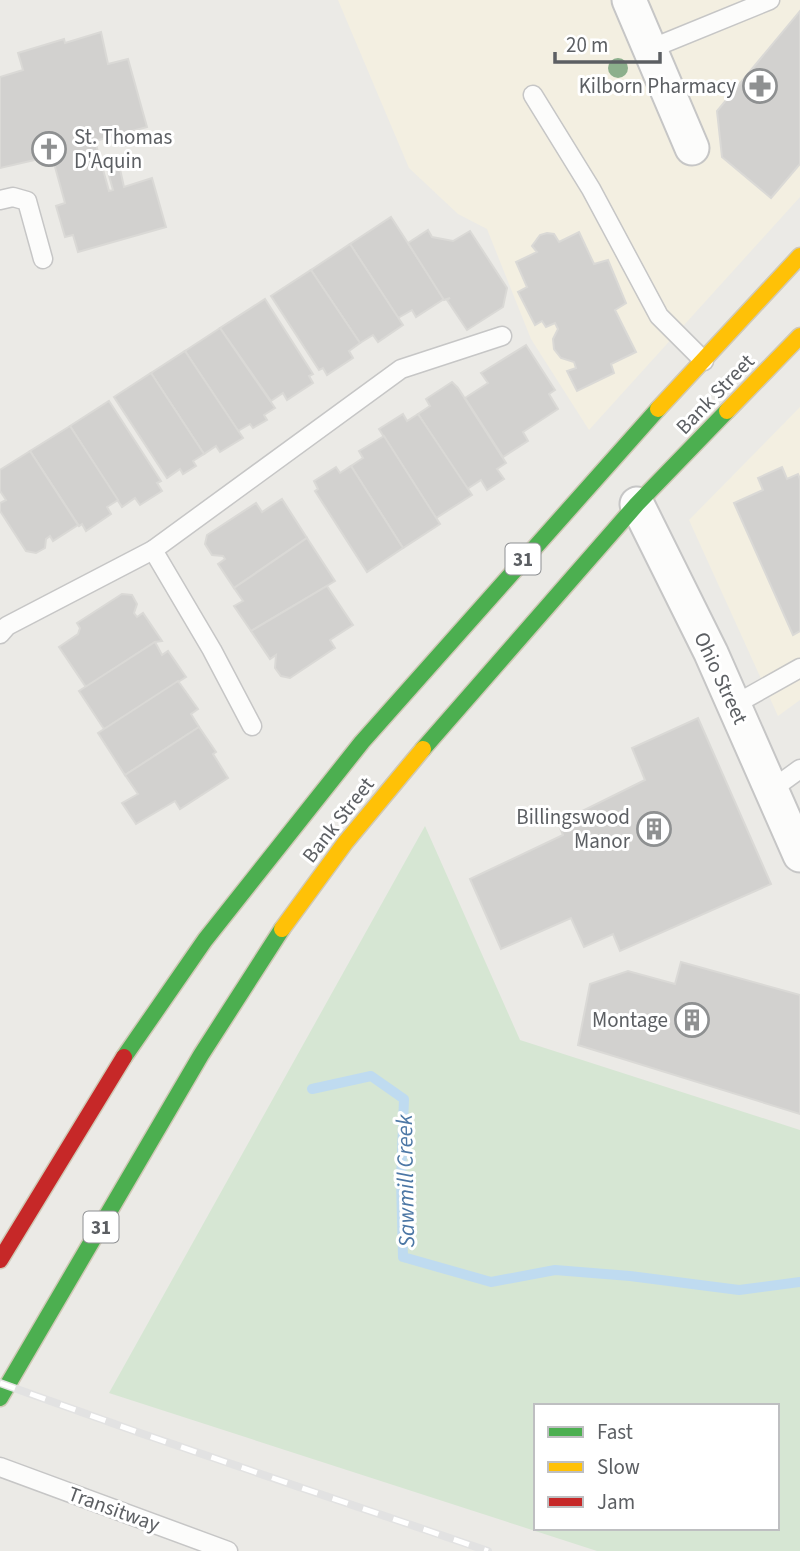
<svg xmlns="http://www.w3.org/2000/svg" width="800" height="1551" font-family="'Source Sans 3',sans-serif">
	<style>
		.commercial { fill: #f3efe1 }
		.green { fill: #d6e6d3; fill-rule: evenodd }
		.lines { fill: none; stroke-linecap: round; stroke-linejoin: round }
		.stream { stroke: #bfdbf0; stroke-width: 10 }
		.building { fill: #d2d1cf; stroke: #dad9d6; stroke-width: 2 }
		.lane-casing { stroke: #c6c6c6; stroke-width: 21 }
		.street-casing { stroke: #c6c6c6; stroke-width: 37 }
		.fast-casing { stroke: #d0c9b7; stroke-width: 19 }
		.slow-casing { stroke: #d0c9b7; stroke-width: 19 }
		.jam-casing { stroke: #d0c9b7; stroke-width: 19 }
		.lane { stroke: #fcfcfb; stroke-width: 18 }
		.street { stroke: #fcfcfb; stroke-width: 33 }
		.fast { stroke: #4caf50; stroke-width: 16 }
		.slow { stroke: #ffc107; stroke-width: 16 }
		.jam { stroke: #c62828; stroke-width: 16 }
		.rail-casing { stroke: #e2e2e2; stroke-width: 8 }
		.rail { stroke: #fff; stroke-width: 5; stroke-dasharray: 16; stroke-linecap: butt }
		.tree { fill: #8caf8c }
		.labels { text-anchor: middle; stroke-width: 6; stroke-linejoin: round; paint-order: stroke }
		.shield { fill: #fff; stroke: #8d8f92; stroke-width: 2 }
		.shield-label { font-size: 19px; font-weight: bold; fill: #5c5f63 }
		.poi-label { font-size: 21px; fill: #5c5f63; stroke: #fff; text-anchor: end }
		.street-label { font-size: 21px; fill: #5c5f63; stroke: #fff }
		.water-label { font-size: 23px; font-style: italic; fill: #4c77a5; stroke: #fff }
	</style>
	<rect width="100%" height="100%" fill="#ebeae6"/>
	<g class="commercial">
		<polygon points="338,0 800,0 800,197 589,430 531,339 487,229 458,214 409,168"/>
		<polygon points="800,407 800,700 778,716 689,520"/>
	</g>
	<path class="green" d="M425,826L520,1040L800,1130V1551H597L109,1393ZM536,1406H777V1528H536Z"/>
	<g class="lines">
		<polyline class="stream" points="312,1089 371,1076 404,1099 401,1179 403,1257 491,1282 555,1270 630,1276 739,1290 800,1282"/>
	</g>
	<g class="building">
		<polygon points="800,11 800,164 771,198 722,157 717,111"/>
		<polygon points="101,32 108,64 128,59 147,127 95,141 109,191 113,190 108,172 120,169 124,187 152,178 166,227 78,252 73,235 65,237 56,206 65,203 52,156 0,168 0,77 23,70 18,53 64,39 65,43"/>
		<polygon points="391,217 444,299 416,317 412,310 398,318 350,244"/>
		<polygon points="428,230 432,237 453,241 470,231 507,288 503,307 467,330 447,300 450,298 444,300 408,243"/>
		<polygon points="579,232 594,264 608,260 626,303 615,310 636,352 611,364 614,373 577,391 567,371 576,368 574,362 561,358 554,349 553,339 558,329 555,323 546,327 542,321 535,325 518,292 527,287 516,262 537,252 532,246 540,235 547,233 554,234 559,242"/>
		<polygon points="350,244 403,325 378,342 373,335 360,343 311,270"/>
		<polygon points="311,270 360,343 349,351 353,358 327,375 323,368 319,370 271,296"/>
		<polygon points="265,299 313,374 309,376 313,383 287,400 283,393 271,401 220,328"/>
		<polygon points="220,328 275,408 264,415 267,420 253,428 250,424 238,431 185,351"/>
		<polygon points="526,345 555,390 549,394 558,409 523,432 528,441 503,457 465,398 488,383 481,373"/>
		<polygon points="185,351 243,438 220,452 216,446 204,454 151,373"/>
		<polygon points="151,373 204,454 193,461 196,466 183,474 180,469 167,478 114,397"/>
		<polygon points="452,382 458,388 506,463 497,469 504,479 487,490 481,480 467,489 418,414 430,406 426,399"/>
		<polygon points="109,401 161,481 157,483 162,491 140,505 135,498 122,507 70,426"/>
		<polygon points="403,414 407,421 418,414 472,495 436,518 379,429"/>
		<polygon points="70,426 118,500 107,507 111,514 86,531 82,524 79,526 30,451"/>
		<polygon points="384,436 440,524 403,548 351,466 363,458 359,451"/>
		<polygon points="30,451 78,525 53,541 50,536 46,539 45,548 36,553 26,551 0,511 0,503 6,500 0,491 0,470"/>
		<polygon points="351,466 403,548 367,572 315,491 318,489 314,481 336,467 340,473"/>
		<polygon points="782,467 787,479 798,474 800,479 800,631 793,635 734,503 763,490 758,478"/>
		<polygon points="282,499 307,538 234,588 218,564 225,559 223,556 212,555 205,544 207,535 256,503 262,512"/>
		<polygon points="307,538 335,581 251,631 234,606 243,601 234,588"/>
		<polygon points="327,586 353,625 330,640 335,648 290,678 281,676 275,668 276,655 270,659 251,631"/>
		<polygon points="122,594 132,595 137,604 134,613 137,617 143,613 162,641 155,642 86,687 59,647 78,634 80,628 77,623"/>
		<polygon points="155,642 162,655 168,651 186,677 104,729 79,691"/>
		<polygon points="178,681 198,709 191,714 199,727 125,775 98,733"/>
		<polygon points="698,718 771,884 620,951 613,934 584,947 571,918 501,949 470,879 563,835 558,823 645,780 632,748"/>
		<polygon points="199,727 216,752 213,754 228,778 180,809 175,801 136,824 122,803 138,794 125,775"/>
		<polygon points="681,962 800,995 800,1114 578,1045 590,984 628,971 675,984"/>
	</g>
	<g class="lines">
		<g class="lane-casing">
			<g id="lane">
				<polyline points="650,49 770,0"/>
				<polyline points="533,95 591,189 659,316 704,361"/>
				<polyline points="0,200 13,197 27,201 43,259"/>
				<polyline points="153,550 212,650 252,726"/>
				<polyline points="0,634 7,626 153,550 401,369 502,336"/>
				<polyline points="734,705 800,668"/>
				<polyline points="771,790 800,769"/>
				<polyline points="0,1467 228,1551"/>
			</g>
		</g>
		<g class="street-casing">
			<g id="street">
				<polyline points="629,0 692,148"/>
				<polyline points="637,504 711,653 800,855"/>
			</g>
		</g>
		<g class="fast-casing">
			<g id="fast">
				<polyline points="423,749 637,504 727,411"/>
				<polyline points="124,1057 205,940 362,742 658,409"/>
				<polyline points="0,1398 201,1055 282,929"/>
			</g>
		</g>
		<g class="slow-casing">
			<g id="slow">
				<polyline points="658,409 800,256"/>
				<polyline points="727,411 800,336"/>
				<polyline points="282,929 345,843 423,749"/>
			</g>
		</g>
		<g class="jam-casing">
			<polyline id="jam" points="0,1260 124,1057"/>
		</g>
		<use href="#lane" class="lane"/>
		<use href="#street" class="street"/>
		<use href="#fast" class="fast"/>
		<use href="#slow" class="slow"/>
		<use href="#jam" class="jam"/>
		<g class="rail-casing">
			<polyline id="rail" points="0,1383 140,1433 488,1551"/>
		</g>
		<use href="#rail" class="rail"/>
	</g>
	<circle class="tree" cx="618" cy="68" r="10"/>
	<defs>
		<g id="pharmacy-ring" transform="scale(1.75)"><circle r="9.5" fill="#fff" stroke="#8e9091" stroke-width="1.5"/><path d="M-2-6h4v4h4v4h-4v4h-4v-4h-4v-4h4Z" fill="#8e9091"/></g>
		<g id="church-ring" transform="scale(1.75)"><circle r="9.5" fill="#fff" stroke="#8e9091" stroke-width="1.5"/><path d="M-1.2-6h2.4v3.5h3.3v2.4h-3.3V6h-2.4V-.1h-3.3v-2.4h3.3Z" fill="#8e9091"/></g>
		<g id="building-ring" transform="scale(1.75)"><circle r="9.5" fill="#fff" stroke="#8e9091" stroke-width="1.5"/><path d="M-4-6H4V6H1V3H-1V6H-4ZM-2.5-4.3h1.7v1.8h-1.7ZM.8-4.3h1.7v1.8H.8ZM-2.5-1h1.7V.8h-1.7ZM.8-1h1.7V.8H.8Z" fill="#8e9091"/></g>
	</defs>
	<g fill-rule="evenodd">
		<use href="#pharmacy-ring" x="760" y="86"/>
		<use href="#church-ring" x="49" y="149"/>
		<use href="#building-ring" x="654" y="829"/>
		<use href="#building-ring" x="692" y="1020"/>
	</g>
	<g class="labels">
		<g class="shield">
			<rect x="505.5" y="543.5" width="35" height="31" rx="5"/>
			<rect x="83.5" y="1211.5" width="35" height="31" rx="5"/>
		</g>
		<g class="shield-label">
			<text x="523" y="566">31</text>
			<text x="101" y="1234">31</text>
		</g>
		<g class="poi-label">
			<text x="736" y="93">Kilborn Pharmacy</text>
			<text x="74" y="144" text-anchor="start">St. Thomas<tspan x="74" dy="24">D'Aquin</tspan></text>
			<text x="630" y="824">Billingswood<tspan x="630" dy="24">Manor</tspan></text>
			<text x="668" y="1027">Montage</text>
		</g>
		<g class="street-label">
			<text transform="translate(715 394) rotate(-46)" y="7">Bank Street</text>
			<text transform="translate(721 678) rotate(65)" y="7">Ohio Street</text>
			<text transform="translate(338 820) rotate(-52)" y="7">Bank Street</text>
			<text transform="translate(114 1509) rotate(20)" y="7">Transitway</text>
		</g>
		<g class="water-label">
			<text transform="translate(405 1181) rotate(-91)" y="8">Sawmill Creek</text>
		</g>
	</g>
	<rect x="534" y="1404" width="245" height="126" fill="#ffffff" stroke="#bebfc1" stroke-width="2"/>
	<rect x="548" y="1427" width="35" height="10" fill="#4caf50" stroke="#bebfc1" stroke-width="2"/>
	<text x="597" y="1439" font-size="21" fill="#5c5f63">Fast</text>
	<rect x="548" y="1462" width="35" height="10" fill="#ffc107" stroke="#bebfc1" stroke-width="2"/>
	<text x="597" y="1474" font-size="21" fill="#5c5f63">Slow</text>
	<rect x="548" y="1497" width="35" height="10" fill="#c62828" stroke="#bebfc1" stroke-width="2"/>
	<text x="597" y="1509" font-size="21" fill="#5c5f63">Jam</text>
	<path d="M555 52v10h105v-10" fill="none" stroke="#5c5f63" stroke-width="3.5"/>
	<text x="566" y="52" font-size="21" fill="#5c5f63" stroke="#ffffff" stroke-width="5" paint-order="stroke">20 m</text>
</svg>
